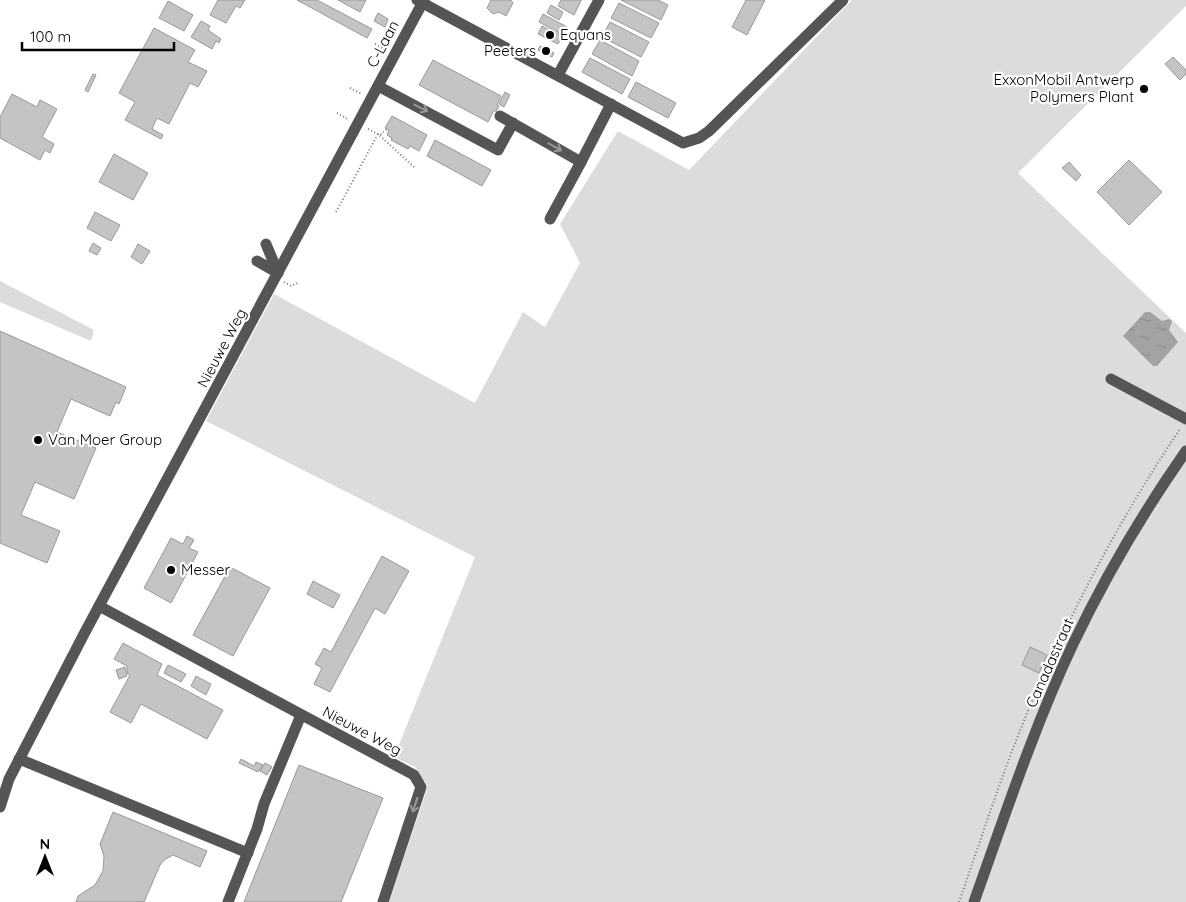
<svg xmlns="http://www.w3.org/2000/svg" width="1186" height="902" font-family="Quicksand,sans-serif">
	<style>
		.grass { fill: #dcdcdc }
		.water { fill: url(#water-ripples) }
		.building { fill: #c4c4c4; stroke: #999 }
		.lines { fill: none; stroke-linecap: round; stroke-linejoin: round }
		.path { stroke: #777; stroke-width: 2; stroke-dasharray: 1 2.5; stroke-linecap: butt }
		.minor { stroke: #555; stroke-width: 11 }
		.oneway { stroke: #999 }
		.poi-dot { fill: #000; stroke: #fff; stroke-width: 2 }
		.labels { text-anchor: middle; stroke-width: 4.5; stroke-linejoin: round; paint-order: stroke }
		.poi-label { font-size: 15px; fill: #000; stroke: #fff; text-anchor: start }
		.street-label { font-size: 15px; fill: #000; stroke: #fff }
	</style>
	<defs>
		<pattern id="water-ripples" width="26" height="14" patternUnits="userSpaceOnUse" patternTransform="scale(1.25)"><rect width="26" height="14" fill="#a3a3a3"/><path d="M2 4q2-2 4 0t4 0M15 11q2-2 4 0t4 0" fill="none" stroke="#8b8b8b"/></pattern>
	</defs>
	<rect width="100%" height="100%" fill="#fff"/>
	<g class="grass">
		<polygon points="852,0 1186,0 1186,6 1018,173 1186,333 1186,902 389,902 428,786 415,767 394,757 475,557 206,421 274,294 475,403 523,312 545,327 580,263 560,224 618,131 689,170"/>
		<polygon points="0,281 94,330 91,341 0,302"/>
	</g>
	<polygon class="water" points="1145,312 1150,312 1162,321 1169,319 1172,321 1169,330 1178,342 1157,366 1153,366 1123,336"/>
	<g class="building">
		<polygon points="218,0 245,0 240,8 236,6 226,23 210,15"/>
		<polygon points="297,0 317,0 372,29 367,38"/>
		<polygon points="338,0 366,0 360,12"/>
		<polygon points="491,0 511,0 513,3 506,16 499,12 493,14 487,8"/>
		<polygon points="561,0 581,0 581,1 574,15 558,6"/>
		<polygon points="621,0 658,0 668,5 661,20"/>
		<polygon points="746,0 765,0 747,35 732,27"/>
		<polygon points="168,1 193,15 184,31 159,18"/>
		<polygon points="619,3 659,23 651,38 611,18"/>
		<polygon points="551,5 563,12 559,20 547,13"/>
		<polygon points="378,13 388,19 385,27 374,21"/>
		<polygon points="543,14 567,27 563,35 539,22"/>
		<polygon points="201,21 210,26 208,30 221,39 219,43 216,41 212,49 191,37"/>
		<polygon points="610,22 649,42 641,57 602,37"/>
		<polygon points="542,26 562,36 558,44 538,34"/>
		<polygon points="154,28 195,50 188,62 207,71 198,87 190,83 169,124 157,118 152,129 163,135 161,139 125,120 135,102 119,93"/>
		<polygon points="600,40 639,61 632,76 592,54"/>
		<polygon points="540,46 554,53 552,57 538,50"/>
		<polygon points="1173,57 1186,70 1186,74 1180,80 1165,64"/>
		<polygon points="590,58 630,79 622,94 582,72"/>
		<polygon points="433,60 501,96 497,105 499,106 496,112 494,110 488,122 419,85"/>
		<polygon points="93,74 96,75 88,92 85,90"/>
		<polygon points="636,82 676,103 668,118 628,97"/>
		<polygon points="505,92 510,95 504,107 499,104"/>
		<polygon points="12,94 37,107 40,100 57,109 42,137 54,144 50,153 45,150 40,160 0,138 0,117"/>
		<polygon points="392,116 427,135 419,151 410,146 408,149 391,140 392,138 387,135 389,130 385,128"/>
		<polygon points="435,140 491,170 482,186 427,156"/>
		<polygon points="114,154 148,173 133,200 99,182"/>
		<polygon points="1129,160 1162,192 1129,225 1097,192"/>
		<polygon points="1069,162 1081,175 1076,181 1062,168"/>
		<polygon points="95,212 120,225 111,241 87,228"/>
		<polygon points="93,243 101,248 97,255 89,251"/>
		<polygon points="138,244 150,251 142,264 131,257"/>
		<polygon points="0,331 126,387 119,404 116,402 110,416 71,399 57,432 96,448 74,499 35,482 21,515 60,531 47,563 0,543"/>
		<polygon points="187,536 194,540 189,548 198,552 171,603 144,588 171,538 183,544"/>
		<polygon points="382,556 409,571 385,614 375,608 330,692 314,684 322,668 315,664 324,648 331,652"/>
		<polygon points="230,567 270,588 233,656 193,635"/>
		<polygon points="313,581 340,595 333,608 307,594"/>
		<polygon points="123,643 162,664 157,675 223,710 207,739 141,704 131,723 110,712 130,675 127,673 127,666 114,659"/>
		<polygon points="1030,647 1047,655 1039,673 1022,665"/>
		<polygon points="168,665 186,674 181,682 164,673"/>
		<polygon points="125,667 127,676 119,679 116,670"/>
		<polygon points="196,676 211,684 206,695 191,686"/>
		<polygon points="241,759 254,766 256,762 263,765 258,772 239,763"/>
		<polygon points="265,763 272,767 267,775 260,771"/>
		<polygon points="299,765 383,798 341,902 244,902"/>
		<polygon points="113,812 207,851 200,867 173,855 164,860 160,865 144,902 76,902 78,896 95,885 103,871 104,856 100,844"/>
	</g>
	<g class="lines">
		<g class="path">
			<polyline points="375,44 386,50"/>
			<polyline points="350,88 362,94"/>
			<polyline points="337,113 348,119"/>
			<polyline points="368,129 380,135 387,129"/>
			<polyline points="336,212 378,134 414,167"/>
			<polyline points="284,282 291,286 298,283"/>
			<path d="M959,902C984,831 1007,757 1038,688C1078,598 1125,511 1180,429"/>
		</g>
		<g class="minor">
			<polyline points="417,0 683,143 699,138 709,131 843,0"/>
			<polyline points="558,75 599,0"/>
			<polyline points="378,86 498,150 513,123"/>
			<polyline points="500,116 581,162 611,104"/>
			<polyline points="550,219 581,162"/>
			<polyline points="266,244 278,273"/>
			<polyline points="257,261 278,273"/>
			<polyline points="1111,379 1186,419"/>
			<polyline points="99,606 414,775 421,787 383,902"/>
			<polyline points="19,759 248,853"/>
			<polyline points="0,807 9,779 84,634 424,0"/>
			<polyline points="228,902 257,829 264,804 301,715"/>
			<path d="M974,902C1005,815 1034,727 1073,644C1105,577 1144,511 1186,451"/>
		</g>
	</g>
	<defs><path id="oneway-shaft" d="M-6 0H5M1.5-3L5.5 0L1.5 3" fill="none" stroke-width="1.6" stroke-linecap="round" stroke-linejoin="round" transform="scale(1.25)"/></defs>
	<g class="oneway">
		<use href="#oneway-shaft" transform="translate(421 108) rotate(27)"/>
		<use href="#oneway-shaft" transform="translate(555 147) rotate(30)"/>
		<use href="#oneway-shaft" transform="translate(415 805) rotate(108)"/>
	</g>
	<g class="poi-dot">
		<circle cx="550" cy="35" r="5"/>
		<circle cx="546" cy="51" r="5"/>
		<circle cx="1144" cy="89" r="5"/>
		<circle cx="38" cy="440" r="5"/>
		<circle cx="171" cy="570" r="5"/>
	</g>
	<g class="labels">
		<g class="poi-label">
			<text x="560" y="40">Equans</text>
			<text x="536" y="56" text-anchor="end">Peeters</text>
			<text x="1134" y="85" text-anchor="end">ExxonMobil Antwerp<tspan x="1134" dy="17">Polymers Plant</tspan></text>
			<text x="48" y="445">Van Moer Group</text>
			<text x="181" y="575">Messer</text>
		</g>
		<g class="street-label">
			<text transform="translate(383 44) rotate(-62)" y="5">C-Laan</text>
			<text transform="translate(222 348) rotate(-62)" y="5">Nieuwe Weg</text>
			<text transform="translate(1050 663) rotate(-66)" y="5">Canadastraat</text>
			<text transform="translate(362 731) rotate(28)" y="5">Nieuwe Weg</text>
		</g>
	</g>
	<g transform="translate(45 857)" stroke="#ffffff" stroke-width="4" paint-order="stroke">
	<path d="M0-4L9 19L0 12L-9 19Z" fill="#000000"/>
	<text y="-8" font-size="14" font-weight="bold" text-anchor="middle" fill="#000000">N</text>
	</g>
	<path d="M22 42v8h152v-8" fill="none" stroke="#000000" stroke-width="2.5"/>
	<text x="30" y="42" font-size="15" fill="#000000" stroke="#ffffff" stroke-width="4" paint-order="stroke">100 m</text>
</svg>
